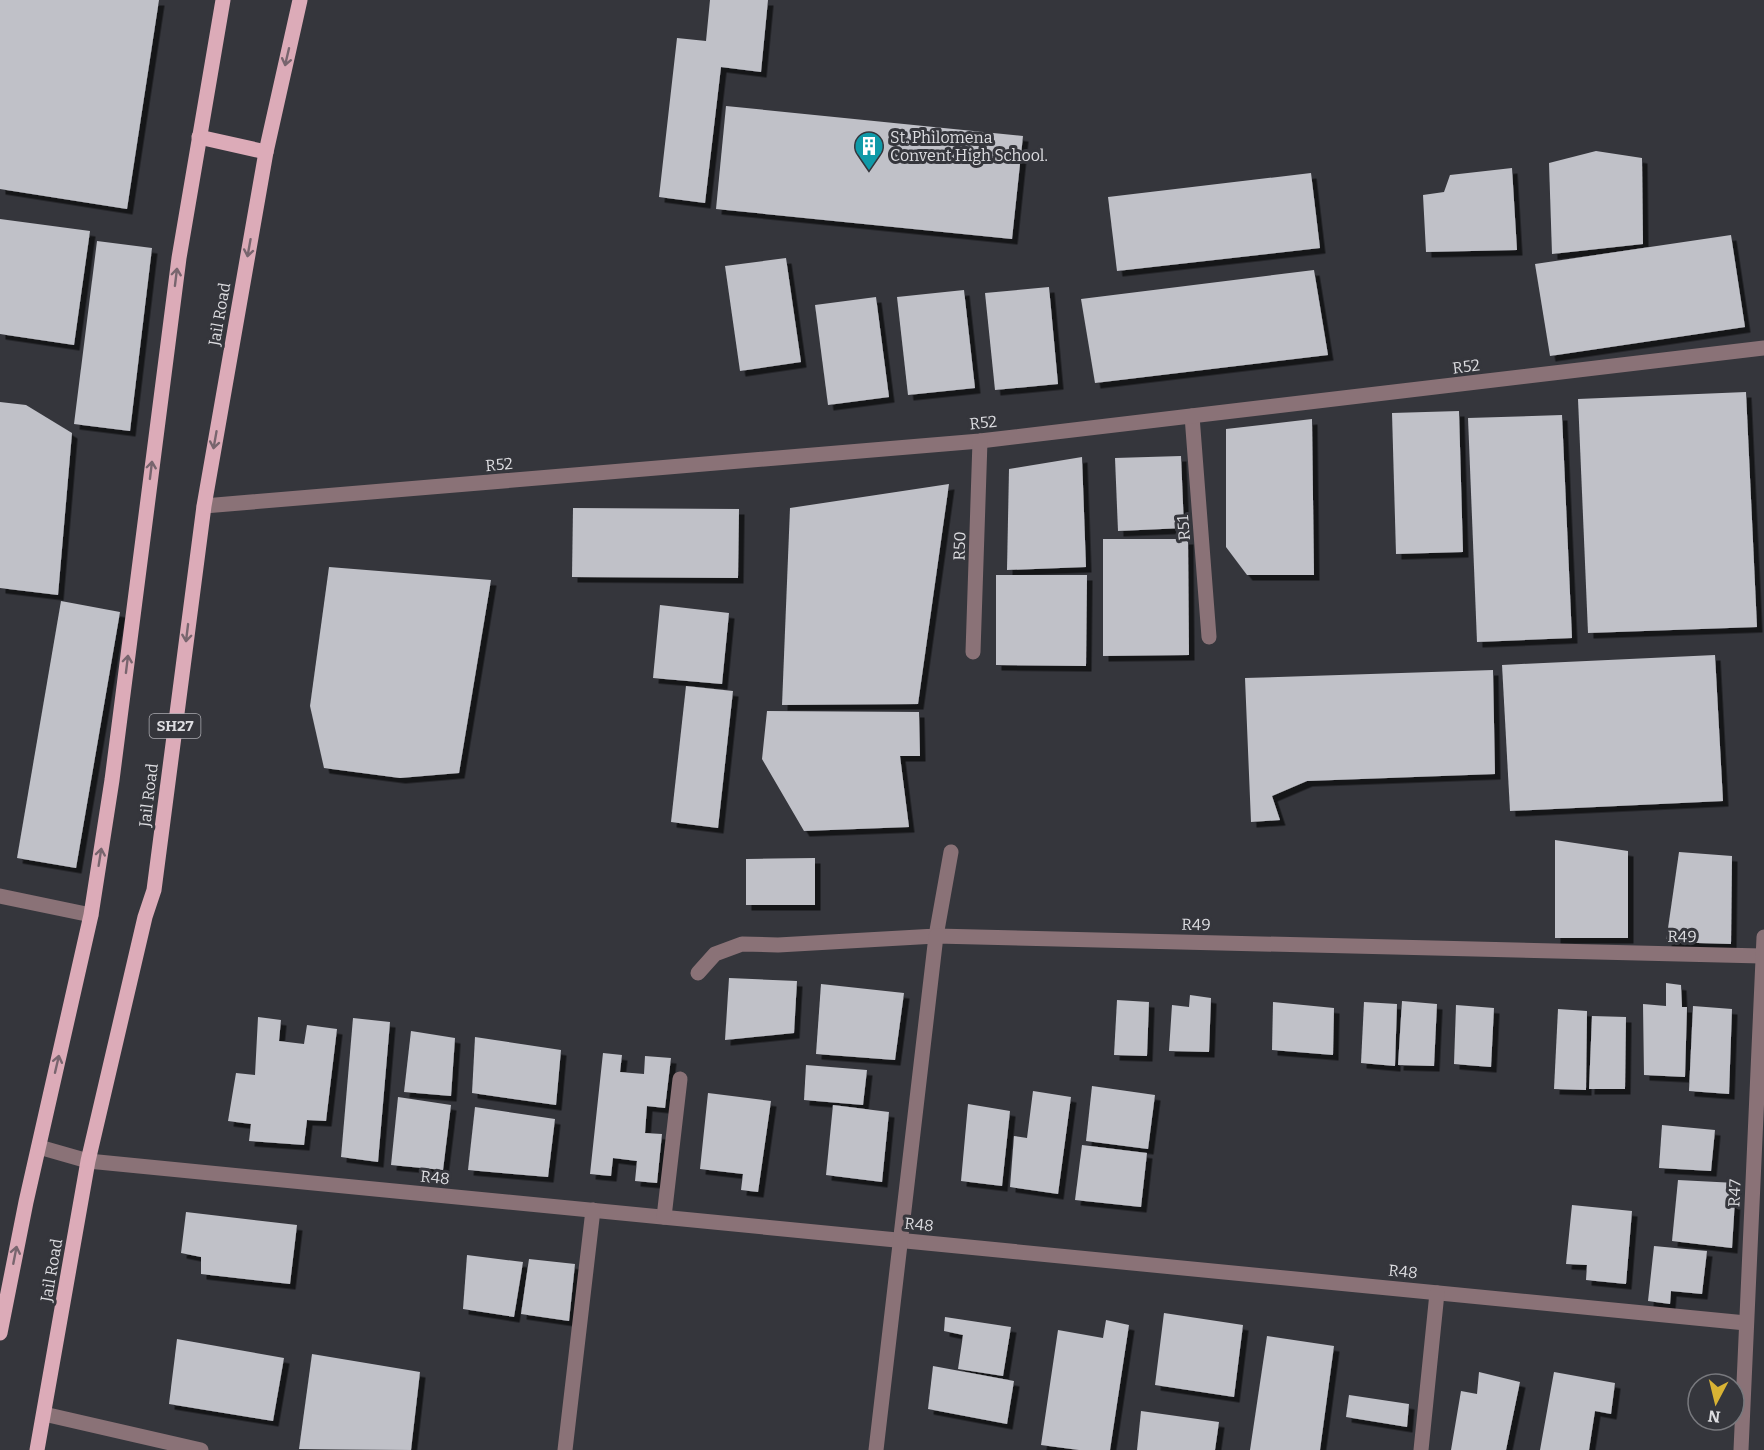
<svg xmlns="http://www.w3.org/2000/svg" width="1764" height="1450" font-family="Bitter,serif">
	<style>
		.building { fill: #c0c1c8; filter: url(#shadow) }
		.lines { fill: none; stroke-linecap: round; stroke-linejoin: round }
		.minor { stroke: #8a7277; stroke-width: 15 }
		.major { stroke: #dcabb8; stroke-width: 15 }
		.oneway { stroke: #78656e }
		.labels { text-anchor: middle; stroke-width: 6; stroke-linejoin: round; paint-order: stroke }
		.shield { fill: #35363c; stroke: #ababb0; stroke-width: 1.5 }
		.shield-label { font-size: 15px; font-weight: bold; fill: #dddde1 }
		.poi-label { font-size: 16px; fill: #dddde1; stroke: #35363c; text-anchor: start }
		.street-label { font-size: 16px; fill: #dddde1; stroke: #35363c }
	</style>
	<defs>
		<filter id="shadow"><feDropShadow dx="5.5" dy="5.5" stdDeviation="0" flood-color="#0009"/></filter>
	</defs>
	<rect width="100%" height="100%" fill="#35363c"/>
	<g class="building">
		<polygon points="0,0 159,0 127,209 0,189"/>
		<polygon points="710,0 768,0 761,72 721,67 705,203 659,197 677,38 706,41"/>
		<polygon points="726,106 1023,136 1012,239 716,209"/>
		<polygon points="1596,151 1642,158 1643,244 1552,254 1549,163"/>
		<polygon points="1512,168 1517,250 1426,252 1423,195 1444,192 1450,175"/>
		<polygon points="1311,173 1320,248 1117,271 1108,197"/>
		<polygon points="0,219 90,231 74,345 0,334"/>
		<polygon points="1731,235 1745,327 1550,356 1535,264"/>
		<polygon points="97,241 152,248 130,431 74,424"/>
		<polygon points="786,258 801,362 740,371 725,266"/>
		<polygon points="1314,270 1328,355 1095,383 1081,299"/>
		<polygon points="1049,287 1058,384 995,390 985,293"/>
		<polygon points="964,290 975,388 908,395 897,297"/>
		<polygon points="876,297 889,397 828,405 815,305"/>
		<polygon points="1746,392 1757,627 1588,633 1578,399"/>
		<polygon points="0,402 26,405 72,433 58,595 0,588"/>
		<polygon points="1459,411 1463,552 1396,554 1392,413"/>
		<polygon points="1562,415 1572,638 1477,642 1468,418"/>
		<polygon points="1312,419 1314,575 1247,575 1226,547 1226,429"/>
		<polygon points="1181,456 1184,528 1118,531 1115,458"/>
		<polygon points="1082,457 1086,567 1007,570 1009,469"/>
		<polygon points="949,484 918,704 782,705 790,508"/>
		<polygon points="573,508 739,509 738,578 572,577"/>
		<polygon points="1103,539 1188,539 1189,655 1103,656"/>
		<polygon points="329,567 491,580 459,773 400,778 324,768 310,706"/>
		<polygon points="996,575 1087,575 1086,666 996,665"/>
		<polygon points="61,601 120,612 76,868 17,858"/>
		<polygon points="660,605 729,613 722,684 653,678"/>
		<polygon points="1715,655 1723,801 1510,811 1502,665"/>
		<polygon points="1493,670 1495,774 1307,781 1272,796 1280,820 1251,822 1245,678"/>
		<polygon points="686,686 733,691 718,828 671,822"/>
		<polygon points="767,711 919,712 920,756 900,756 909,827 804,831 762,759"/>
		<polygon points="1555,840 1628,851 1628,938 1555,938"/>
		<polygon points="1679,852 1732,856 1731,944 1666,942"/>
		<polygon points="815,858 815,905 746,905 746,859"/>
		<polygon points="729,978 797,981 794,1033 725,1040"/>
		<polygon points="1666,983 1681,985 1682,1007 1687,1007 1685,1077 1644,1075 1643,1004 1666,1006"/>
		<polygon points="821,984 904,993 895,1060 816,1054"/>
		<polygon points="1190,995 1211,998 1209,1052 1169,1051 1172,1005 1189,1007"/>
		<polygon points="1117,1000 1149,1002 1147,1056 1114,1055"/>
		<polygon points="1402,1001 1437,1004 1434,1066 1398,1065"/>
		<polygon points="1273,1002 1334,1008 1333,1055 1272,1050"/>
		<polygon points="1364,1002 1397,1004 1395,1066 1361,1063"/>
		<polygon points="1456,1005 1494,1008 1491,1067 1454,1064"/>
		<polygon points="1693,1006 1732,1009 1729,1094 1689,1091"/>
		<polygon points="1558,1009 1587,1011 1586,1090 1554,1089"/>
		<polygon points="1592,1016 1626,1017 1625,1089 1589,1089"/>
		<polygon points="258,1017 281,1020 279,1041 304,1044 307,1025 337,1029 326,1121 307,1120 304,1145 249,1141 251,1124 228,1121 236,1073 255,1075"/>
		<polygon points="353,1018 390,1022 378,1162 341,1157"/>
		<polygon points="411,1031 455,1038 451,1096 404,1092"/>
		<polygon points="475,1037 561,1050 556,1105 472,1093"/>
		<polygon points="603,1053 622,1055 620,1072 644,1074 645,1056 671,1058 665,1108 647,1106 645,1133 662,1134 657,1183 635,1181 637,1161 613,1158 611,1176 590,1174"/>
		<polygon points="806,1065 867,1070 863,1105 804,1100"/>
		<polygon points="1092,1086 1155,1095 1148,1149 1086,1141"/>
		<polygon points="1033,1091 1071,1097 1058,1194 1010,1187 1014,1136 1027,1138"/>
		<polygon points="708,1093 771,1101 758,1192 741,1190 743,1174 700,1169"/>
		<polygon points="398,1097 451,1105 443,1170 391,1165"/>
		<polygon points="968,1104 1010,1111 1002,1186 961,1181"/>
		<polygon points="833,1105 889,1112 882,1182 826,1175"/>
		<polygon points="475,1107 555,1119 548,1177 468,1170"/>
		<polygon points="1662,1125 1715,1130 1711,1171 1659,1168"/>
		<polygon points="1082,1145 1147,1153 1141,1207 1075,1200"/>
		<polygon points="1678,1180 1736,1183 1732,1248 1672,1241"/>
		<polygon points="1572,1205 1632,1211 1626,1284 1586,1280 1587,1265 1566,1264"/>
		<polygon points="186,1212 297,1225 290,1284 201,1274 201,1257 181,1253"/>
		<polygon points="1654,1246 1707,1251 1702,1294 1671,1291 1670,1304 1648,1301"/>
		<polygon points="467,1255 523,1262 514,1317 463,1309"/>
		<polygon points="529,1259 575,1264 569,1321 521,1314"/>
		<polygon points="1164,1313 1243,1325 1234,1397 1155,1385"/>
		<polygon points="945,1317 1011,1327 1003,1376 958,1369 963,1335 944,1331"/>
		<polygon points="1106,1320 1129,1325 1110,1450 1079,1450 1041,1445 1058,1330 1103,1338"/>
		<polygon points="1267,1336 1334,1346 1320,1450 1250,1450"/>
		<polygon points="177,1339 284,1358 273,1421 169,1404"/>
		<polygon points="312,1354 420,1372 411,1450 299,1449"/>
		<polygon points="933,1366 1014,1381 1007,1424 928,1409"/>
		<polygon points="1479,1372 1520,1382 1506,1450 1451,1450 1461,1391 1477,1394"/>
		<polygon points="1554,1372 1615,1383 1611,1414 1595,1411 1589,1450 1540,1450"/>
		<polygon points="1349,1395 1409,1404 1407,1427 1346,1417"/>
		<polygon points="1141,1411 1219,1422 1215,1450 1137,1450"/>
	</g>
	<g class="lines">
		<g class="minor">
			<polyline points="1192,416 1209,637"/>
			<polyline points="204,506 980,441 1764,348"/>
			<polyline points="973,652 980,441"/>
			<polyline points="0,896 91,915"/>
			<polyline points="698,973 715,954 742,944 778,945 936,936 951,852"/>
			<polyline points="39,1147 88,1161 1746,1323"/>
			<polyline points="664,1217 680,1079"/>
			<polyline points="44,1414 201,1450"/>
			<polyline points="565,1450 593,1210"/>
			<polyline points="876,1450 936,936 1762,956"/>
			<polyline points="1421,1450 1437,1293"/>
			<polyline points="1741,1450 1764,937"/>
		</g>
		<g class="major">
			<polyline points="199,137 266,152"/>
			<polyline points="0,1333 26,1202 91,915 112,780 179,258 223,0"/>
			<polyline points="37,1450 88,1161 145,917 154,890 204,506 266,152 300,0"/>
		</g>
	</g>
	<defs><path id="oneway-shaft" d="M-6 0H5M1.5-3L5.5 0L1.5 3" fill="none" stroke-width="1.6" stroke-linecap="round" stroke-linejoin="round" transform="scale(1.5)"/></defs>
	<g class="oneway">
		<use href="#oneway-shaft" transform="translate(287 57) rotate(103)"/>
		<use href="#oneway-shaft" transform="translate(249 248) rotate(100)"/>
		<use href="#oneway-shaft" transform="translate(176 277) rotate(-83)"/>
		<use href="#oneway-shaft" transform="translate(215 440) rotate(100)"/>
		<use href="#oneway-shaft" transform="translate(151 470) rotate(-83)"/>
		<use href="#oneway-shaft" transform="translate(187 633) rotate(97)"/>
		<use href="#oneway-shaft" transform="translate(127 664) rotate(-83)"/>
		<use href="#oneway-shaft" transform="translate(100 857) rotate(-81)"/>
		<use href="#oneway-shaft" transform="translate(57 1064) rotate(-77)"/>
		<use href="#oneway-shaft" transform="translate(15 1255) rotate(-79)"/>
	</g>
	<defs>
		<g id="building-pin" transform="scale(1.5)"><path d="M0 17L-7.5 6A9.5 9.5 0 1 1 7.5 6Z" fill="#0f9aa8" stroke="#35363c"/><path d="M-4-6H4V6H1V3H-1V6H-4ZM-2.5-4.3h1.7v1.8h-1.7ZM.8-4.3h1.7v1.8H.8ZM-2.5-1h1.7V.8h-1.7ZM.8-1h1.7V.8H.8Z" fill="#fff"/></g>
	</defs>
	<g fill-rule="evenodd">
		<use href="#building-pin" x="869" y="146"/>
	</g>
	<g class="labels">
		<rect class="shield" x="149.5" y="714" width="51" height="24" rx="4.5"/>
		<g class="shield-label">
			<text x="175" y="731">SH27</text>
		</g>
		<g class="poi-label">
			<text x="890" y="143">St. Philomena<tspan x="890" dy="18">Convent High School.</tspan></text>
		</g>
		<g class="street-label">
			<text transform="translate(219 314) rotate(-80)" y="6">Jail Road</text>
			<text transform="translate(1466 366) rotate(-7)" y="6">R52</text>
			<text transform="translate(983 422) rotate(-6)" y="6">R52</text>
			<text transform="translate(499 464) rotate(-5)" y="6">R52</text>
			<text transform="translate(1183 528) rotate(-95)" y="6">R51</text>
			<text transform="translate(959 546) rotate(-88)" y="6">R50</text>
			<text transform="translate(148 795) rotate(-83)" y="6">Jail Road</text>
			<text transform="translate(1196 924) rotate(1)" y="6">R49</text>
			<text transform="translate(1682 936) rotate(1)" y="6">R49</text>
			<text transform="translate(435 1177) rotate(6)" y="6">R48</text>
			<text transform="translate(1734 1193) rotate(-87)" y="6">R47</text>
			<text transform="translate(919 1224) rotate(6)" y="6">R48</text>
			<text transform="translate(51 1270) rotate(-80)" y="6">Jail Road</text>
			<text transform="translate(1403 1271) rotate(6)" y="6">R48</text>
		</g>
	</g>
	<g transform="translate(1716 1402) rotate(187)"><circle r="28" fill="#35363c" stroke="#78797e" stroke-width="1.5"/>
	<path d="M0-4.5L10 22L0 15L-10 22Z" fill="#d9b334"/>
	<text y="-9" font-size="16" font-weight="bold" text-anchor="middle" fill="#dddde1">N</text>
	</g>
</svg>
